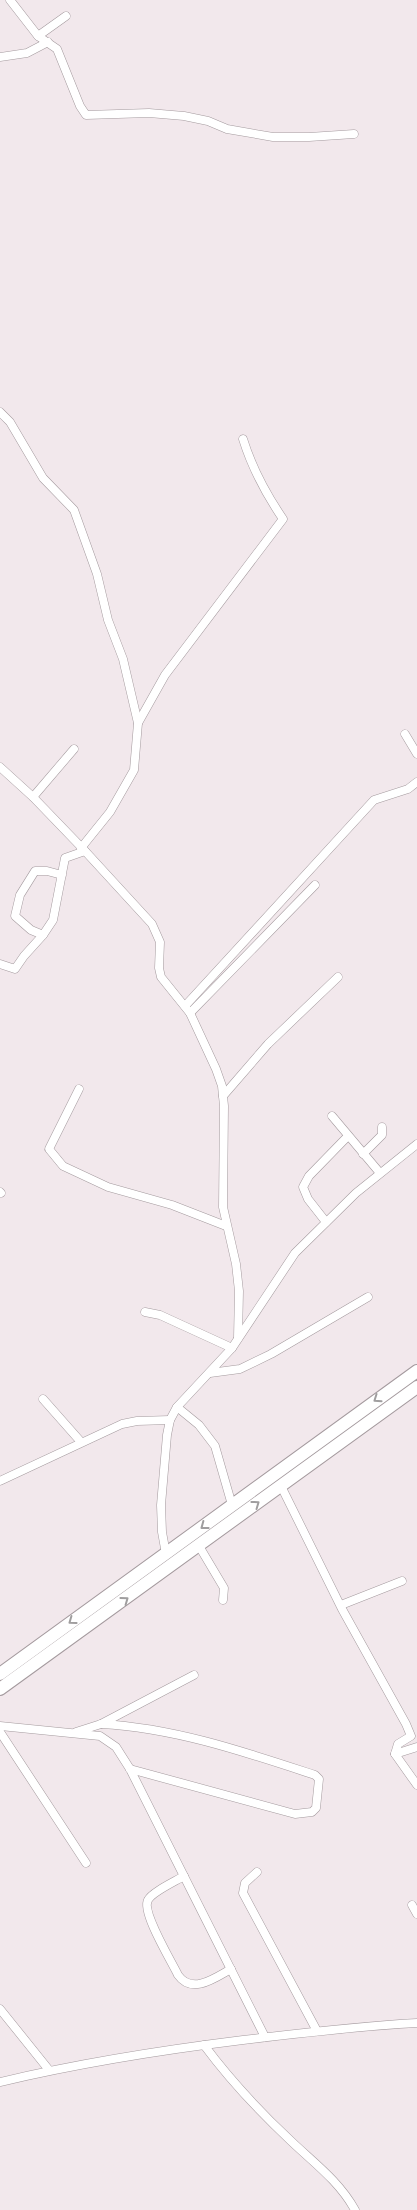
<svg xmlns="http://www.w3.org/2000/svg" width="417" height="2210" font-family="'Exo 2',sans-serif">
	<style>
		.lines { fill: none; stroke-linecap: round; stroke-linejoin: round }
		.minor-casing { stroke: #a49a9e; stroke-width: 9 }
		.trunk-casing { stroke: #a49a9e; stroke-width: 14 }
		.minor { stroke: #fff; stroke-width: 8 }
		.trunk { stroke: #fff; stroke-width: 12 }
		.oneway { stroke: #a09e9f }
	</style>
	<rect width="100%" height="100%" fill="#f2e8ec"/>
	<g class="lines">
		<g class="minor-casing">
			<g id="minor">
				<polyline points="10,0 38,36 57,49 80,106 86,115 149,113 184,116 208,121 227,129 273,137 309,137 354,134"/>
				<polyline points="38,36 66,16"/>
				<polyline points="0,57 27,53 48,42"/>
				<polyline points="0,412 10,422 43,478 74,510 97,574 108,620 123,659 138,723 134,770 110,812 81,848"/>
				<path d="M138,723L165,675L283,519C266,494 252,468 243,439"/>
				<polyline points="405,734 417,754"/>
				<polyline points="0,767 33,797 85,851 152,924 160,942 159,968 161,977 190,1013 216,1069 222,1086 224,1106 223,1207 236,1264 239,1291 238,1338"/>
				<polyline points="33,797 74,749"/>
				<polyline points="62,875 47,871 35,871 20,895 15,916 31,930 43,935 53,920 65,858 85,851"/>
				<polyline points="0,964 15,969 24,956 43,935"/>
				<polyline points="185,1006 374,800 408,789 417,782"/>
				<polyline points="190,1013 315,885"/>
				<polyline points="79,1089 49,1149 63,1166 108,1187 172,1205 226,1226"/>
				<polyline points="223,1096 268,1044 338,977"/>
				<polyline points="332,1116 380,1173"/>
				<polyline points="363,1154 382,1135 382,1127"/>
				<polyline points="0,1192 1,1193"/>
				<polyline points="326,1222 308,1199 303,1187 309,1176 348,1136"/>
				<polyline points="145,1312 160,1315 232,1348"/>
				<polyline points="210,1373 240,1369 271,1354 368,1297"/>
				<polyline points="43,1399 81,1442"/>
				<polyline points="177,1407 199,1425 215,1446 232,1505"/>
				<polyline points="0,1481 122,1424 137,1421 170,1420"/>
				<polyline points="281,1486 342,1609 406,1724 411,1736 398,1744 395,1754 417,1785"/>
				<polyline points="199,1546 224,1588 223,1600"/>
				<polyline points="166,1554 162,1532 161,1505 167,1435 170,1420 177,1407 232,1348 295,1253 356,1193 417,1144"/>
				<polyline points="341,1605 402,1581"/>
				<path d="M101,1724C175,1728 245,1752 315,1775L319,1779L316,1808L312,1812L295,1814L130,1769"/>
				<polyline points="0,1726 100,1736 116,1747 130,1769 265,2037"/>
				<polyline points="0,1732 86,1863"/>
				<polyline points="76,1732 101,1724 194,1675"/>
				<polyline points="395,1754 417,1747"/>
				<polyline points="257,1872 245,1883 243,1893 317,2031"/>
				<path d="M184,1876C176,1881 152,1892 148,1900C141,1912 172,1962 178,1975C192,1995 215,1978 231,1969"/>
				<polyline points="412,1905 417,1914"/>
				<polyline points="0,2009 49,2070"/>
				<path d="M204,2045C230,2080 259,2111 291,2141C314,2163 339,2181 355,2210"/>
				<path d="M0,2082C80,2063 162,2050 243,2040C301,2033 359,2026 417,2023"/>
			</g>
		</g>
		<g class="trunk-casing">
			<g id="trunk">
				<polyline points="0,1674 417,1371"/>
				<polyline points="0,1689 417,1387"/>
			</g>
		</g>
		<use href="#minor" class="minor"/>
		<use href="#trunk" class="trunk"/>
	</g>
	<defs><path id="oneway-chevron" d="M-2-3.5L2.5 0L-2 3.5" fill="none" stroke-width="1.6" stroke-linecap="round" stroke-linejoin="round" transform="scale(1.25)"/></defs>
	<g class="oneway">
		<use href="#oneway-chevron" transform="translate(377 1399) rotate(145)"/>
		<use href="#oneway-chevron" transform="translate(256 1504) rotate(-36)"/>
		<use href="#oneway-chevron" transform="translate(204 1526) rotate(143)"/>
		<use href="#oneway-chevron" transform="translate(125 1600) rotate(-36)"/>
		<use href="#oneway-chevron" transform="translate(72 1621) rotate(144)"/>
	</g>
</svg>
